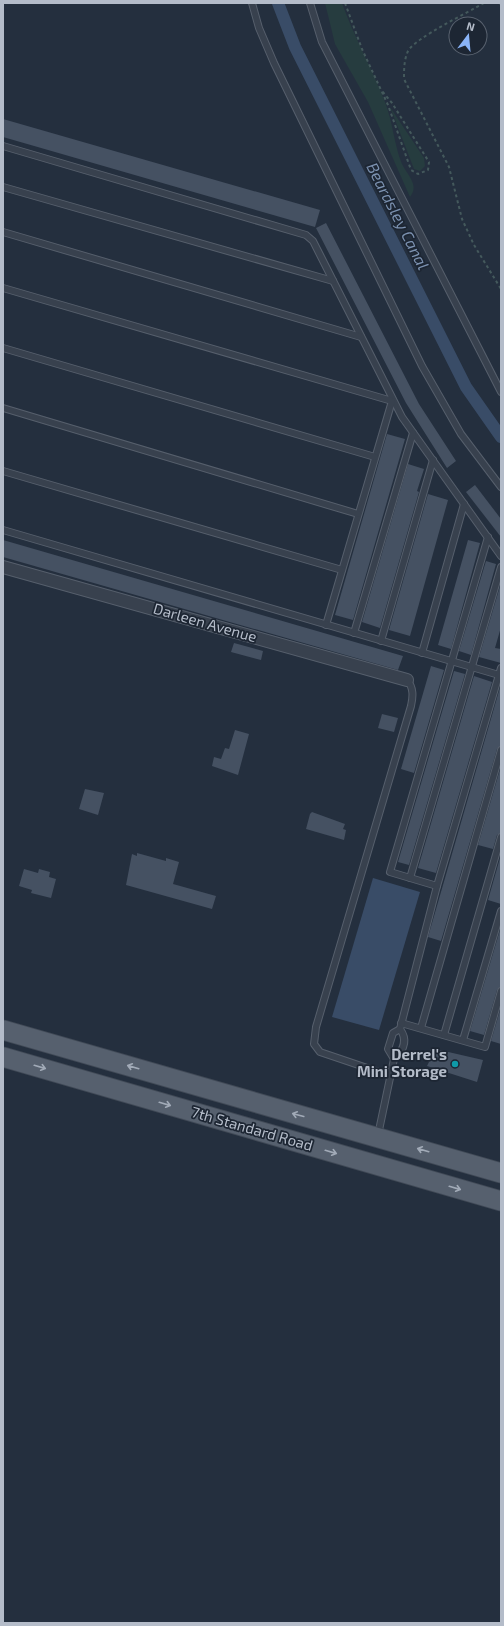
<svg xmlns="http://www.w3.org/2000/svg" width="504" height="1626" font-family="'Exo 2',sans-serif">
	<style>
		.green { fill: #263c3f }
		.water { fill: #394c67 }
		.lines { fill: none; stroke-linecap: round; stroke-linejoin: round }
		.canal { stroke: #394c67; stroke-width: 12 }
		.building { fill: #455162 }
		.service-casing { stroke: #565f6c; stroke-width: 8 }
		.minor-casing { stroke: #565f6c; stroke-width: 14 }
		.primary-casing { stroke: #414a57; stroke-width: 21 }
		.path { stroke: #44595c; stroke-width: 2; stroke-dasharray: 3 3; stroke-linecap: butt }
		.service { stroke: #38414e; stroke-width: 6 }
		.minor { stroke: #38414e; stroke-width: 12 }
		.primary { stroke: #56606e; stroke-width: 19 }
		.oneway { stroke: #a1aab7 }
		.culture-dot { fill: #0f9aa8; stroke: #1d2633; stroke-width: 1.5 }
		.labels { text-anchor: middle; stroke-width: 3.5; stroke-linejoin: round; paint-order: stroke }
		.street-label { font-size: 15px; fill: #b4bcc9; stroke: #1d2633 }
		.poi-label { font-size: 15px; font-weight: bold; fill: #b4bcc9; stroke: #1d2633; text-anchor: end }
		.water-label { font-size: 16px; font-style: italic; fill: #7c92b1; stroke: #1d2633 }
	</style>
	<rect width="100%" height="100%" fill="#242f3e"/>
	<g class="green">
		<path d="M325,3H342C354,37 372,68 385,102C393,122 394,145 402,164C407,175 420,185 410,197L368,102L335,44Z"/>
		<polygon points="390,107 424,158 425,166 420,171 414,169"/>
	</g>
	<polygon class="water" points="373,878 420,892 379,1030 332,1017"/>
	<g class="lines">
		<polyline class="canal" points="278,3 295,47 466,387 501,437"/>
	</g>
	<g class="building">
		<polygon points="3,119 320,210 315,227 3,137"/>
		<polygon points="326,223 419,404 456,461 447,468 406,403 316,228"/>
		<polygon points="387,434 405,439 353,620 335,615"/>
		<polygon points="408,464 424,469 417,491 419,492 380,628 362,622"/>
		<polygon points="475,485 501,519 501,537 466,492"/>
		<polygon points="428,494 448,500 410,636 389,630"/>
		<polygon points="3,540 403,656 398,670 3,557"/>
		<polygon points="468,540 480,543 451,649 438,645"/>
		<polygon points="486,561 496,564 471,655 459,651"/>
		<polygon points="501,583 501,627 495,648 501,649 501,663 479,657"/>
		<polygon points="234,643 263,651 261,660 231,652"/>
		<polygon points="431,666 444,670 414,773 401,769"/>
		<polygon points="454,671 465,674 409,865 398,862"/>
		<polygon points="474,676 492,682 436,873 418,868"/>
		<polygon points="501,684 501,746 497,749 441,941 428,937"/>
		<polygon points="382,714 398,718 394,732 378,728"/>
		<polygon points="235,730 249,734 238,775 212,766 214,757 221,759 225,748 229,749"/>
		<polygon points="501,766 501,833 497,835 493,849 478,845"/>
		<polygon points="85,789 104,793 98,815 79,809"/>
		<polygon points="312,812 345,824 343,829 346,830 344,840 306,829 310,814"/>
		<polygon points="137,853 166,861 166,858 179,862 173,884 216,896 212,909 126,885 132,854 137,856"/>
		<polygon points="500,858 501,858 501,904 488,900"/>
		<polygon points="24,869 38,873 39,869 50,872 49,877 56,879 51,898 31,893 32,890 19,886"/>
		<polygon points="500,930 501,987 497,990 484,1035 470,1031"/>
		<polygon points="501,1007 501,1044 491,1041"/>
		<polygon points="431,1048 483,1060 477,1082 427,1066 429,1062 427,1061"/>
	</g>
	<g class="lines">
		<g class="service-casing">
			<g id="service">
				<polyline points="252,3 259,28 274,63 422,366 461,434 501,487"/>
				<polyline points="310,3 322,42 501,392"/>
				<polyline points="3,146 306,235 313,241 402,417 501,556"/>
				<polyline points="3,187 333,281"/>
				<polyline points="3,232 361,337"/>
				<polyline points="3,288 392,401 326,625"/>
				<polyline points="3,348 375,457"/>
				<polyline points="3,408 358,514"/>
				<polyline points="3,471 342,570"/>
				<polyline points="3,530 499,675"/>
				<polyline points="354,633 413,433"/>
				<polyline points="381,641 433,460"/>
				<polyline points="422,653 464,504"/>
				<polyline points="410,878 501,567"/>
				<polyline points="437,886 390,872 488,537"/>
				<polyline points="401,1023 485,1047 501,991"/>
				<polyline points="421,1028 501,750"/>
				<polyline points="444,1035 501,837"/>
				<polyline points="463,1040 501,911"/>
				<polyline points="394,1059 388,1049 393,1033 400,1029 437,886 501,668"/>
				<path d="M391,1076L320,1052L314,1044L316,1027L411,706C413,697 414,688 407,680"/>
				<path d="M378,1135L394,1059C404,1050 408,1040 400,1029"/>
			</g>
		</g>
		<g class="minor-casing">
			<polyline id="minor" points="3,567 407,680"/>
		</g>
		<g class="primary-casing">
			<g id="primary">
				<polyline points="3,1030 501,1173"/>
				<polyline points="3,1057 501,1201"/>
			</g>
		</g>
		<g class="path">
			<polyline points="345,3 362,49 388,105 411,170 418,174 428,170 429,162 392,103 382,91"/>
			<path d="M484,3C469,12 415,38 408,51C404,60 404,69 404,79L449,167L462,219L474,245L501,289"/>
			<polyline points="499,3 501,4"/>
		</g>
		<use href="#service" class="service"/>
		<use href="#minor" class="minor"/>
		<use href="#primary" class="primary"/>
	</g>
	<defs><path id="oneway-shaft" d="M-6 0H5M1.5-3L5.5 0L1.5 3" fill="none" stroke-width="1.6" stroke-linecap="round" stroke-linejoin="round"/></defs>
	<g class="oneway">
		<use href="#oneway-shaft" transform="translate(40 1067) rotate(16)"/>
		<use href="#oneway-shaft" transform="translate(133 1067) rotate(-164)"/>
		<use href="#oneway-shaft" transform="translate(165 1104) rotate(16)"/>
		<use href="#oneway-shaft" transform="translate(298 1115) rotate(-165)"/>
		<use href="#oneway-shaft" transform="translate(423 1150) rotate(-164)"/>
		<use href="#oneway-shaft" transform="translate(331 1152) rotate(16)"/>
		<use href="#oneway-shaft" transform="translate(455 1188) rotate(16)"/>
	</g>
	<circle class="culture-dot" cx="455" cy="1064" r="4"/>
	<g class="labels">
		<g class="street-label">
			<text transform="translate(205 623) rotate(16)" y="5">Darleen Avenue</text>
			<text transform="translate(252 1129) rotate(16)" y="5">7th Standard Road</text>
		</g>
		<g class="poi-label">
			<text x="447" y="1060">Derrel's<tspan x="447" dy="17">Mini Storage</tspan></text>
		</g>
		<g class="water-label">
			<text transform="translate(398 216) rotate(63)" y="6">Beardsley Canal</text>
		</g>
	</g>
	<rect width="504" height="1626" fill="none" stroke="#b4bcc9" stroke-width="8"/>
	<g transform="translate(468 36) rotate(16)"><circle r="19" fill="#1d2633" stroke="#59626f"/>
	<path d="M0-3L7 15L0 10L-7 15Z" fill="#8ab4f8"/>
	<text y="-6" font-size="11" font-weight="bold" text-anchor="middle" fill="#b4bcc9">N</text>
	</g>
</svg>
